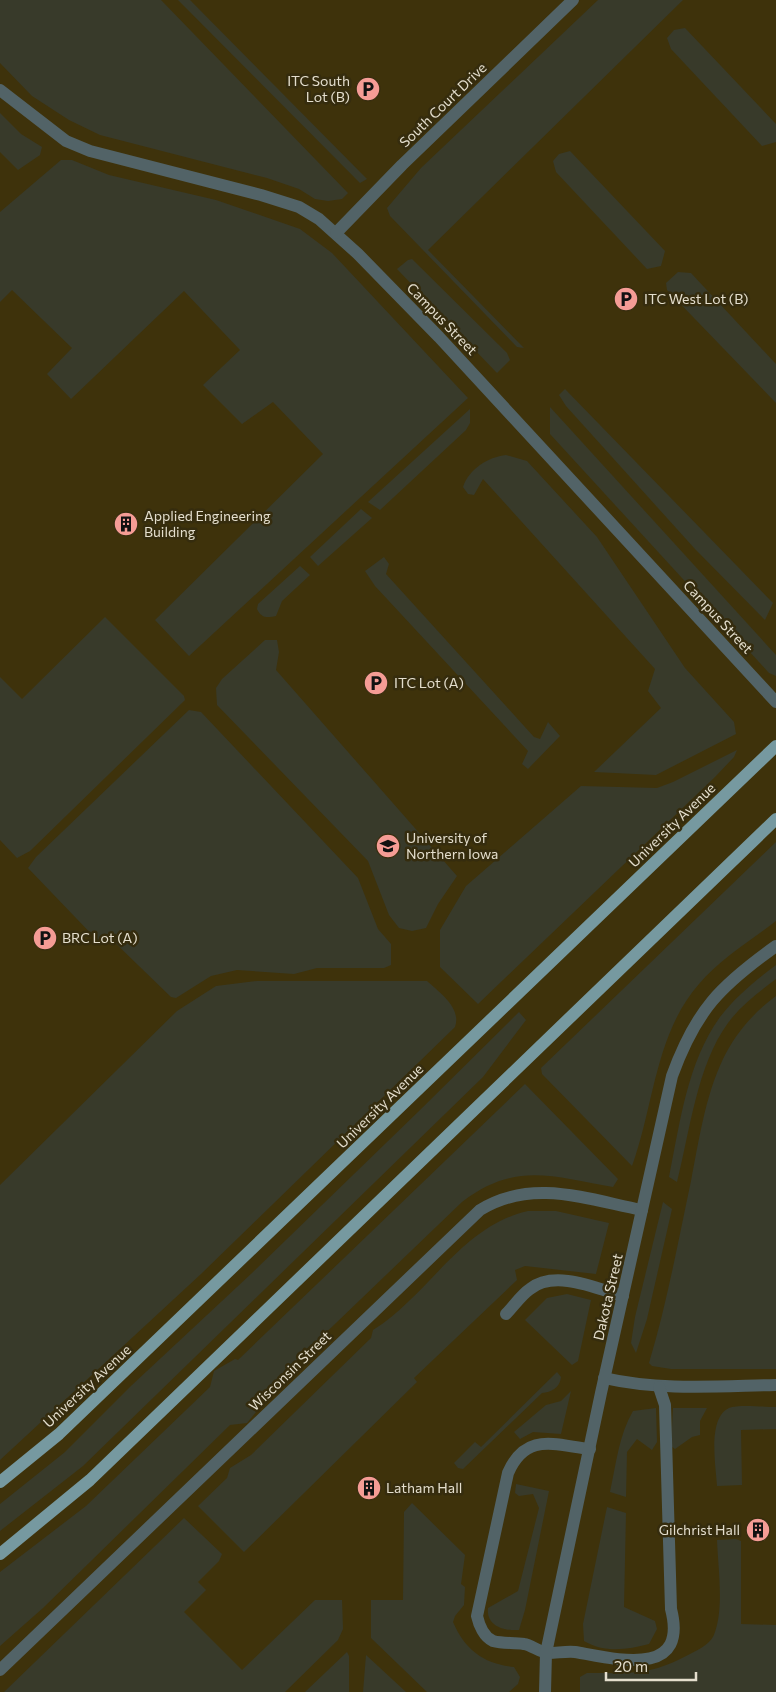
<svg xmlns="http://www.w3.org/2000/svg" width="776" height="1692" font-family="Commissioner,sans-serif">
	<style>
		.built { fill: #3e320b }
		.green { fill: #383a2a }
		.lines { fill: none; stroke-linecap: round; stroke-linejoin: round }
		.service { stroke: #526367; stroke-width: 12 }
		.minor { stroke: #526367; stroke-width: 12 }
		.primary { stroke: #7699a0; stroke-width: 12 }
		.labels { text-anchor: middle; stroke-width: 5; stroke-linejoin: round; paint-order: stroke }
		.poi-label { font-size: 14px; fill: #e4decd; stroke: #352c0e; text-anchor: start }
		.street-label { font-size: 14px; fill: #e4decd; stroke: #352c0e }
	</style>
	<rect width="100%" height="100%" fill="#352c0e"/>
	<rect class="built" x="0" y="0" width="776" height="1692"/>
	<g class="green">
		<polygon points="0,0 161,0 348,193 342,199 328,201 315,199 299,189 267,178 100,135 69,120 32,96 0,63"/>
		<polygon points="178,0 190,0 367,179 360,183"/>
		<polygon points="598,0 683,0 428,250 524,348 517,347 390,216 387,208 421,168"/>
		<polygon points="685,28 776,124 776,142 762,146 671,49 667,38 674,30"/>
		<polygon points="0,113 21,134 42,147 40,155 18,170 0,152"/>
		<polygon points="570,151 665,251 661,266 647,269 556,172 553,161 559,154"/>
		<polygon points="61,160 72,160 109,175 216,200 300,229 332,253 468,398 189,656 155,620 323,454 273,402 242,424 203,385 240,350 184,291 71,399 47,374 72,348 12,290 0,302 0,212"/>
		<polygon points="412,259 507,353 510,360 497,373 397,269 408,260"/>
		<polygon points="678,272 691,273 776,364 776,403 667,290 666,283"/>
		<polygon points="565,389 773,603 765,620 695,549 566,406 559,395"/>
		<polygon points="550,407 776,655 776,676 769,673 550,434"/>
		<polygon points="470,409 470,423 466,430 380,510 368,502"/>
		<path d="M506,455L527,461L597,537L685,668L734,722L736,734L656,775L594,772L661,708L648,691L655,669L483,479L474,495L468,494L463,487C469,469 488,457 506,455Z"/>
		<polygon points="361,509 372,518 318,566 310,557"/>
		<polygon points="384,557 389,564 386,574 534,737 540,739 548,722 560,736 528,769 522,764 528,751 375,586 365,571"/>
		<path d="M300,566L310,575L282,601L276,616C267,618 261,618 257,609L258,604Z"/>
		<polygon points="105,617 184,696 185,700 30,851 17,858 0,840 0,677 22,699"/>
		<polygon points="265,640 277,640 279,652 276,670 457,876 438,904 426,928 412,931 399,928 389,915 368,861 217,705 216,688 222,679"/>
		<polygon points="189,710 201,712 358,878 378,929 391,944 391,965 384,968 317,968 294,974 237,970 211,976 176,998 171,997 107,935 99,942 28,868 36,857"/>
		<polygon points="737,750 734,757 715,777 478,1004 440,967 440,930 466,886 581,786 657,788 673,782"/>
		<path d="M776,842V921C750,941 720,959 699,984C655,1034 654,1106 632,1166L542,1074L541,1068Z"/>
		<path d="M776,965V979C759,992 741,1005 728,1023C697,1065 690,1131 677,1182L669,1177C680,1123 687,1063 720,1017C735,997 756,980 776,965Z"/>
		<path d="M257,981H427C439,992 462,1008 455,1027L201,1274L0,1460V1185L177,1011L216,986Z"/>
		<path d="M776,996V1369H671L652,1366L649,1363C667,1303 678,1242 691,1181C699,1140 705,1097 723,1059C735,1034 754,1012 776,996Z"/>
		<polygon points="519,1012 526,1020 483,1077 83,1466 0,1531 0,1504 65,1452 132,1385 252,1273 420,1110"/>
		<path d="M525,1084L618,1179L613,1187C553,1177 515,1161 462,1202L261,1395L260,1407L247,1423L230,1425L43,1608L0,1646V1572L86,1506L210,1387L214,1371L235,1359L238,1360Z"/>
		<polygon points="663,1202 672,1209 647,1319 636,1353 631,1343 635,1317"/>
		<path d="M528,1211H556L609,1223L596,1274L525,1266L515,1270L517,1280L414,1378L417,1382L244,1552L198,1506L227,1478L230,1468L251,1455L371,1338L373,1330C428,1296 461,1226 528,1211Z"/>
		<polygon points="567,1294 591,1300 578,1361 572,1365 525,1320 547,1298"/>
		<path d="M557,1372L561,1377C560,1388 551,1392 542,1393L463,1469L458,1468L454,1463L475,1442L481,1447Z"/>
		<polygon points="571,1391 561,1434 533,1432 520,1439 514,1432 546,1405 561,1401"/>
		<path d="M776,1407V1429L741,1430L742,1485L717,1486C716,1467 707,1418 729,1408C738,1404 765,1407 776,1407Z"/>
		<path d="M656,1408L657,1442L652,1450L637,1439L627,1452L626,1497L610,1492C616,1464 619,1435 633,1411Z"/>
		<polygon points="673,1408 707,1408 700,1421 700,1435 692,1437 675,1449 671,1446"/>
		<path d="M516,1484L549,1491L525,1610L519,1630C504,1631 486,1626 488,1608L518,1591L539,1508L533,1494L519,1496L515,1493Z"/>
		<path d="M412,1503L465,1555L461,1584L465,1587L464,1605L455,1616L453,1622C465,1650 484,1664 514,1667L520,1677L518,1684L509,1692H427L371,1638V1600H403L404,1512Z"/>
		<path d="M607,1507L626,1513L624,1607L655,1621L657,1629L649,1644C627,1650 604,1653 584,1641L583,1624Z"/>
		<polygon points="184,1518 222,1554 219,1561 198,1582 206,1590 184,1612 242,1670 315,1600 342,1600 343,1629 338,1640 285,1692 4,1692"/>
		<path d="M736,1539L741,1541V1624L776,1625V1692H580V1677L587,1673C632,1673 649,1676 690,1654C700,1649 712,1643 715,1632C724,1606 718,1567 717,1540Z"/>
		<polygon points="347,1652 349,1656 349,1692 305,1692"/>
		<polygon points="366,1655 406,1692 363,1692"/>
	</g>
	<g class="lines">
		<g class="service">
			<path d="M506,1314C514,1306 521,1295 530,1289C555,1269 598,1289 623,1296"/>
			<path d="M604,1378C661,1391 719,1386 776,1385"/>
			<path d="M590,1449C554,1445 526,1432 508,1473L477,1616C479,1625 484,1637 493,1641C503,1644 514,1642 524,1644C532,1645 540,1653 549,1653C557,1653 567,1651 575,1652C615,1659 689,1679 671,1609L665,1405L659,1387"/>
		</g>
		<g class="minor">
			<polyline points="0,90 66,141 90,151 261,195 299,207 319,219 358,254 439,337 776,702"/>
			<polyline points="336,233 402,165 573,0"/>
			<path d="M0,1670L480,1210C532,1178 586,1199 642,1210"/>
			<path d="M545,1692L546,1653L601,1393L672,1076C696,1010 720,986 776,946"/>
		</g>
		<g class="primary">
			<polyline points="0,1482 59,1434 776,746"/>
			<polyline points="0,1554 90,1480 776,819"/>
		</g>
	</g>
	<defs>
		<g id="parking-disc" transform="scale(1.25)"><circle r="9.5" fill="#f59c95" stroke="#352c0e"/><path d="M-3.5-5.5H1a3.5 3.5 0 0 1 0 7H-1V5.5H-3.5ZM-1-3.4V-.6H.8a1.4 1.4 0 0 0 0-2.8Z" fill="#111"/></g>
		<g id="building-disc" transform="scale(1.25)"><circle r="9.5" fill="#f59c95" stroke="#352c0e"/><path d="M-4-6H4V6H1V3H-1V6H-4ZM-2.5-4.3h1.7v1.8h-1.7ZM.8-4.3h1.7v1.8H.8ZM-2.5-1h1.7V.8h-1.7ZM.8-1h1.7V.8H.8Z" fill="#111"/></g>
		<g id="university-disc" transform="scale(1.25)"><circle r="9.5" fill="#f59c95" stroke="#352c0e"/><path d="M0-5L7-2L0 1L-7-2ZM-4 1L0 2.5L4 1V4Q0 6-4 4Z" fill="#111"/></g>
	</defs>
	<g fill-rule="evenodd">
		<use href="#parking-disc" x="368" y="89"/>
		<use href="#parking-disc" x="626" y="299"/>
		<use href="#building-disc" x="126" y="524"/>
		<use href="#parking-disc" x="376" y="683"/>
		<use href="#university-disc" x="388" y="846"/>
		<use href="#parking-disc" x="45" y="938"/>
		<use href="#building-disc" x="369" y="1488"/>
		<use href="#building-disc" x="758" y="1530"/>
	</g>
	<g class="labels">
		<g class="poi-label">
			<text x="350" y="86" text-anchor="end">ITC South<tspan x="350" dy="16">Lot (B)</tspan></text>
			<text x="644" y="304">ITC West Lot (B)</text>
			<text x="144" y="521">Applied Engineering<tspan x="144" dy="16">Building</tspan></text>
			<text x="394" y="688">ITC Lot (A)</text>
			<text x="406" y="843">University of<tspan x="406" dy="16">Northern Iowa</tspan></text>
			<text x="62" y="943">BRC Lot (A)</text>
			<text x="386" y="1493">Latham Hall</text>
			<text x="740" y="1535" text-anchor="end">Gilchrist Hall</text>
		</g>
		<g class="street-label">
			<text transform="translate(443 105) rotate(-44)" y="5">South Court Drive</text>
			<text transform="translate(442 319) rotate(46)" y="5">Campus Street</text>
			<text transform="translate(718 617) rotate(47)" y="5">Campus Street</text>
			<text transform="translate(672 825) rotate(-44)" y="5">University Avenue</text>
			<text transform="translate(380 1106) rotate(-44)" y="5">University Avenue</text>
			<text transform="translate(608 1297) rotate(-77)" y="5">Dakota Street</text>
			<text transform="translate(290 1371) rotate(-44)" y="5">Wisconsin Street</text>
			<text transform="translate(87 1386) rotate(-43)" y="5">University Avenue</text>
		</g>
	</g>
	<path d="M606 1672v8h90v-8" fill="none" stroke="#e4decd" stroke-width="2.5"/>
	<text x="614" y="1672" font-size="15" fill="#e4decd" stroke="#352c0e" stroke-width="4" paint-order="stroke">20 m</text>
</svg>
